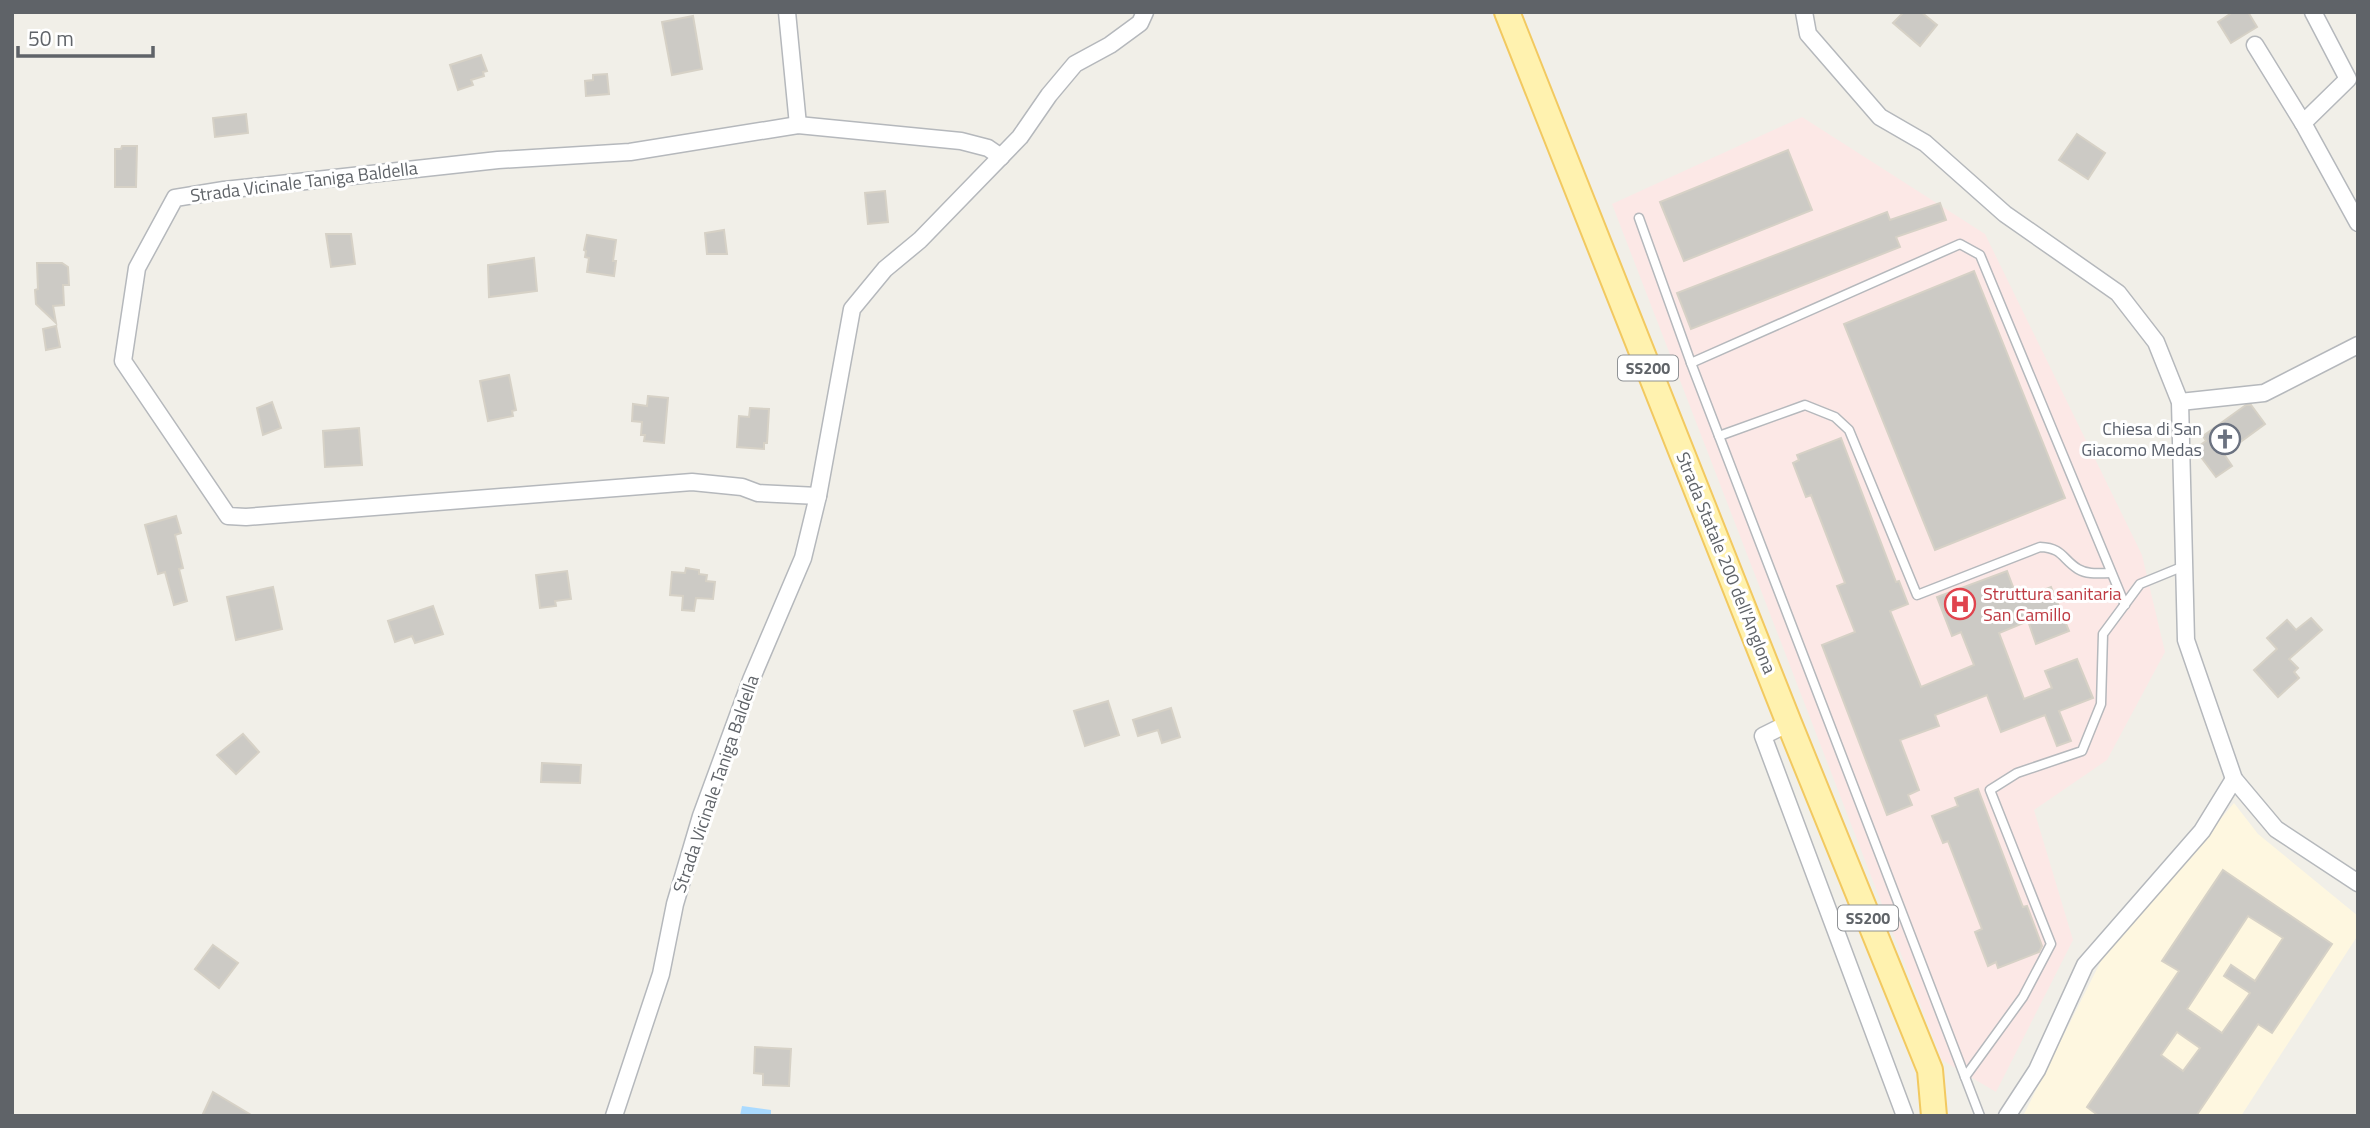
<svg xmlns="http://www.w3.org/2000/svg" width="2370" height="1128" font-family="'Titillium Web',sans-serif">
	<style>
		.commercial { fill: #fef7e0 }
		.medical { fill: #fce8e6 }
		.water { fill: #aadaff }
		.building { fill: #cccac5; stroke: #d6d1c6; stroke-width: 2; fill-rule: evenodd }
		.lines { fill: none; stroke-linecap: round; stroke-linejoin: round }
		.service-casing { stroke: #b5b8bc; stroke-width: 11 }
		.minor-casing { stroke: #b5b8bc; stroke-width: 19 }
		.primary-casing { stroke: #f2c960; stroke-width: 28 }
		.service { stroke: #fff; stroke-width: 8 }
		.minor { stroke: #fff; stroke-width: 16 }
		.primary { stroke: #fff2af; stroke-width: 24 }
		.labels { text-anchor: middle; stroke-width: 6; stroke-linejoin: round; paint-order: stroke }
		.shield { fill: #fff; stroke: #8f9295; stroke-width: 2 }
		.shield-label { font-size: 16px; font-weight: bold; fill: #5f6368 }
		.street-label { font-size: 18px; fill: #5f6368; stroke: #fff }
		.worship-label { font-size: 18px; fill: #5b616d; stroke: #fff; text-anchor: end }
		.health-label { font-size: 18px; fill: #be3a42; stroke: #fff; text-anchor: start }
	</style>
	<rect width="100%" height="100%" fill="#f1efe8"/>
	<polygon class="commercial" points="2234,803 2258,834 2358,916 2358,935 2241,1116 2026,1116 2024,1114 2102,959"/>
	<polygon class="medical" points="1802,117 1985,234 2142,555 2165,652 2107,760 2034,810 2073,940 1996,1092 1942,1060 1612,204"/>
	<polygon class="water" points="742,1106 771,1110 771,1116 740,1116"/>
	<g class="building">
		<polygon points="1904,12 1921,12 1937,25 1920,46 1893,23"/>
		<polygon points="2233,12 2248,12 2257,27 2231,43 2218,22"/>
		<polygon points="693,16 702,69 672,75 662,22"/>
		<polygon points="481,55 487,71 483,72 484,76 471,80 473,85 458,90 450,65"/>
		<polygon points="607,74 609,94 586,96 585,81 593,80 593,75"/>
		<polygon points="246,114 248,133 215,137 213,118"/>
		<polygon points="2077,134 2105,153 2088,179 2059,160"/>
		<polygon points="122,146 137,146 136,187 115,187 115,149 121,149"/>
		<polygon points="1788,150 1812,210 1684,261 1660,202"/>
		<polygon points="885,191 888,222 868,224 865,193"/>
		<polygon points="1940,203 1946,220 1896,237 1900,247 1691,329 1677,293 1887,212 1890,220"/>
		<polygon points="724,230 727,254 707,254 705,233"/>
		<polygon points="326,234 351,234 355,264 331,267"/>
		<polygon points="587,235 616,240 613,261 616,261 614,276 587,272 589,258 585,257 586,251 584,250"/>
		<polygon points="534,258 537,291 489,297 488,265"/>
		<polygon points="37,263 62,263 68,267 69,285 63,285 64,305 53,306 56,323 36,304 35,290 38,289"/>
		<polygon points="1974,271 2065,498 1935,550 1844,324"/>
		<polygon points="56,326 60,347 46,350 43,329"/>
		<polygon points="509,375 516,410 512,411 513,416 488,421 480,381"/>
		<polygon points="648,396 668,398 664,443 644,441 645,435 641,435 642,422 632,421 633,404 647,406"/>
		<polygon points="272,402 281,428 263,435 257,408"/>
		<polygon points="2246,405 2251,405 2265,424 2224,454 2232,466 2216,477 2195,449 2206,441 2203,436"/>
		<polygon points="750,408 769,409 767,443 764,443 764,449 737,447 739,416 749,417"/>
		<polygon points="359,428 362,465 325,467 323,431"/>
		<polygon points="1841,438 1896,582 1899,581 1908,604 1890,611 1921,687 1974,665 1961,632 1952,636 1937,597 2007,571 2018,600 2051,587 2069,631 2036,644 2028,621 1999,633 2024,699 2052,688 2045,671 2077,659 2093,698 2059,711 2071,741 2057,746 2045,715 2001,732 1987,695 1935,715 1939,726 1900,740 1919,790 1908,795 1912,805 1887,815 1822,645 1855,632 1837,586 1845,583 1811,495 1806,497 1793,463 1799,460 1797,455"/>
		<polygon points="176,516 181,533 175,535 183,568 179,569 187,601 174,605 165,572 158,574 145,525"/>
		<polygon points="686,568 699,570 699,574 707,575 706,581 715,582 713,599 696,598 694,611 682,610 683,596 670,595 672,572 685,573"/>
		<polygon points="567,571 571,599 555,601 556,606 540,608 536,575"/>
		<polygon points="273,587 282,629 236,640 227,597"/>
		<polygon points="433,606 443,634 415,643 412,636 395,642 388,621"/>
		<polygon points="2311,618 2322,630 2289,659 2298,668 2294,672 2299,678 2278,697 2254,670 2277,649 2267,638 2287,620 2296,630"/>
		<polygon points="1108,701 1119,735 1085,746 1074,711"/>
		<polygon points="1171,708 1180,737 1162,743 1158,730 1138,736 1133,720"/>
		<polygon points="243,734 259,752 236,774 217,755"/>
		<polygon points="542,763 581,765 580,783 541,782"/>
		<polygon points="1978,789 2023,907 2027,906 2042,946 2039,952 1998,968 1996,962 1988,966 1975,932 1982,929 1948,841 1943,843 1932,816 1958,806 1955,798"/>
		<path d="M2223,870L2332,944L2272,1033L2258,1024L2196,1116H2099L2087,1107L2179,971L2162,961ZM2248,916L2283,938L2255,981L2231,965L2224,976L2250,993L2222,1033L2187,1009ZM2177,1032L2200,1048L2183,1071L2161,1055Z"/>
		<polygon points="213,945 238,963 219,988 195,969"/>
		<polygon points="755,1047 791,1049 789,1086 763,1085 763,1074 754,1073"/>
		<polygon points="213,1092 253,1116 202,1116"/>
	</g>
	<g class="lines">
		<g class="service-casing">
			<g id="service">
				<polyline points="1639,218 1691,363 1980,1116"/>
				<polyline points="1691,363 1960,244 1980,255 2125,605"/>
				<path d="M1719,436L1805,405L1835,417L1849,430L1917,595L2040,547C2063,548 2062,559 2078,569C2088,575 2100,573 2111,573"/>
				<polyline points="1965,1077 2023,997 2051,944 1990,790 2017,773 2082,751 2101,704 2103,634 2140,584 2184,566"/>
			</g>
		</g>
		<g class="minor-casing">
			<g id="minor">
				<polyline points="787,12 798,125"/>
				<polyline points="1804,12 1808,34 1880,117 1925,143 2005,214 2118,293 2156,342 2180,402 2186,640 2234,779 2276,829 2358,883"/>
				<polyline points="2255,45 2303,123 2348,79 2313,12"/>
				<polyline points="2303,123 2358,223"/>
				<polyline points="2180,402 2264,393 2358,345"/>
				<polyline points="818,496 758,493 742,487 692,482 246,517 228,516 123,361 137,268 175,198 224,190 498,160 630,152 798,125 961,141 988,148 1001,157"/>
				<polyline points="1789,723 1763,736 1905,1116"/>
				<polyline points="614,1116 661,974 675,904 701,816 751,680 803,558 818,496 852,309 885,269 920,240 1020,137 1049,95 1075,64 1110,45 1140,23 1145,12"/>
				<polyline points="2007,1116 2037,1070 2085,965 2202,831 2234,779"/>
			</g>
		</g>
		<g class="primary-casing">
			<polyline id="primary" points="1507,12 1789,723 1930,1070 1934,1116"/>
		</g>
		<use href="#service" class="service"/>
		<use href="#minor" class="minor"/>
		<use href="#primary" class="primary"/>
	</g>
	<defs>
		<g id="church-ring" transform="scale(1.575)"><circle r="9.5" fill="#fff" stroke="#6b7280" stroke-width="1.5"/><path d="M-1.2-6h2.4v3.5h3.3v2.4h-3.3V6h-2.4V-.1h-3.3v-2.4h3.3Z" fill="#6b7280"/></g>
		<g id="hospital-ring" transform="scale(1.575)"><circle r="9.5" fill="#fff" stroke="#e0444e" stroke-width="1.5"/><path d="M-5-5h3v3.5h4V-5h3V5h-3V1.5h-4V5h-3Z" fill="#e0444e"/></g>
	</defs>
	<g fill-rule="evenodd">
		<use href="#church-ring" x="2225" y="439"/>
		<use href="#hospital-ring" x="1960" y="604"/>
	</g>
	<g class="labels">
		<g class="shield">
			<rect x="1618" y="355.5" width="60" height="25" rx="5"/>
			<rect x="1838" y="905.5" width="60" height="25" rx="5"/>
		</g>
		<g class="shield-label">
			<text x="1648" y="374">SS200</text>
			<text x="1868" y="924">SS200</text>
		</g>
		<g class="street-label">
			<text transform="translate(304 182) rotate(-7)" y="6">Strada Vicinale Taniga Baldella</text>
			<text transform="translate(1726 563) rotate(68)" y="6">Strada Statale 200 dell'Anglona</text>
			<text transform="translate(716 784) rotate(-71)" y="6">Strada Vicinale Taniga Baldella</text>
		</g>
		<g class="worship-label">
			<text x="2202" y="435">Chiesa di San<tspan x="2202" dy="21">Giacomo Medas</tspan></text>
		</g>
		<g class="health-label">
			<text x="1983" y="600">Struttura sanitaria<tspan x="1983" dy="21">San Camillo</tspan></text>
		</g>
	</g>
	<rect width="2370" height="1128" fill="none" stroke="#5f6368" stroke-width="28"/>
	<path d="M18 46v10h135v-10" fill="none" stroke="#5f6368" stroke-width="3.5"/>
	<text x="28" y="46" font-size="21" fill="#5f6368" stroke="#ffffff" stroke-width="5" paint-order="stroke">50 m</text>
</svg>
